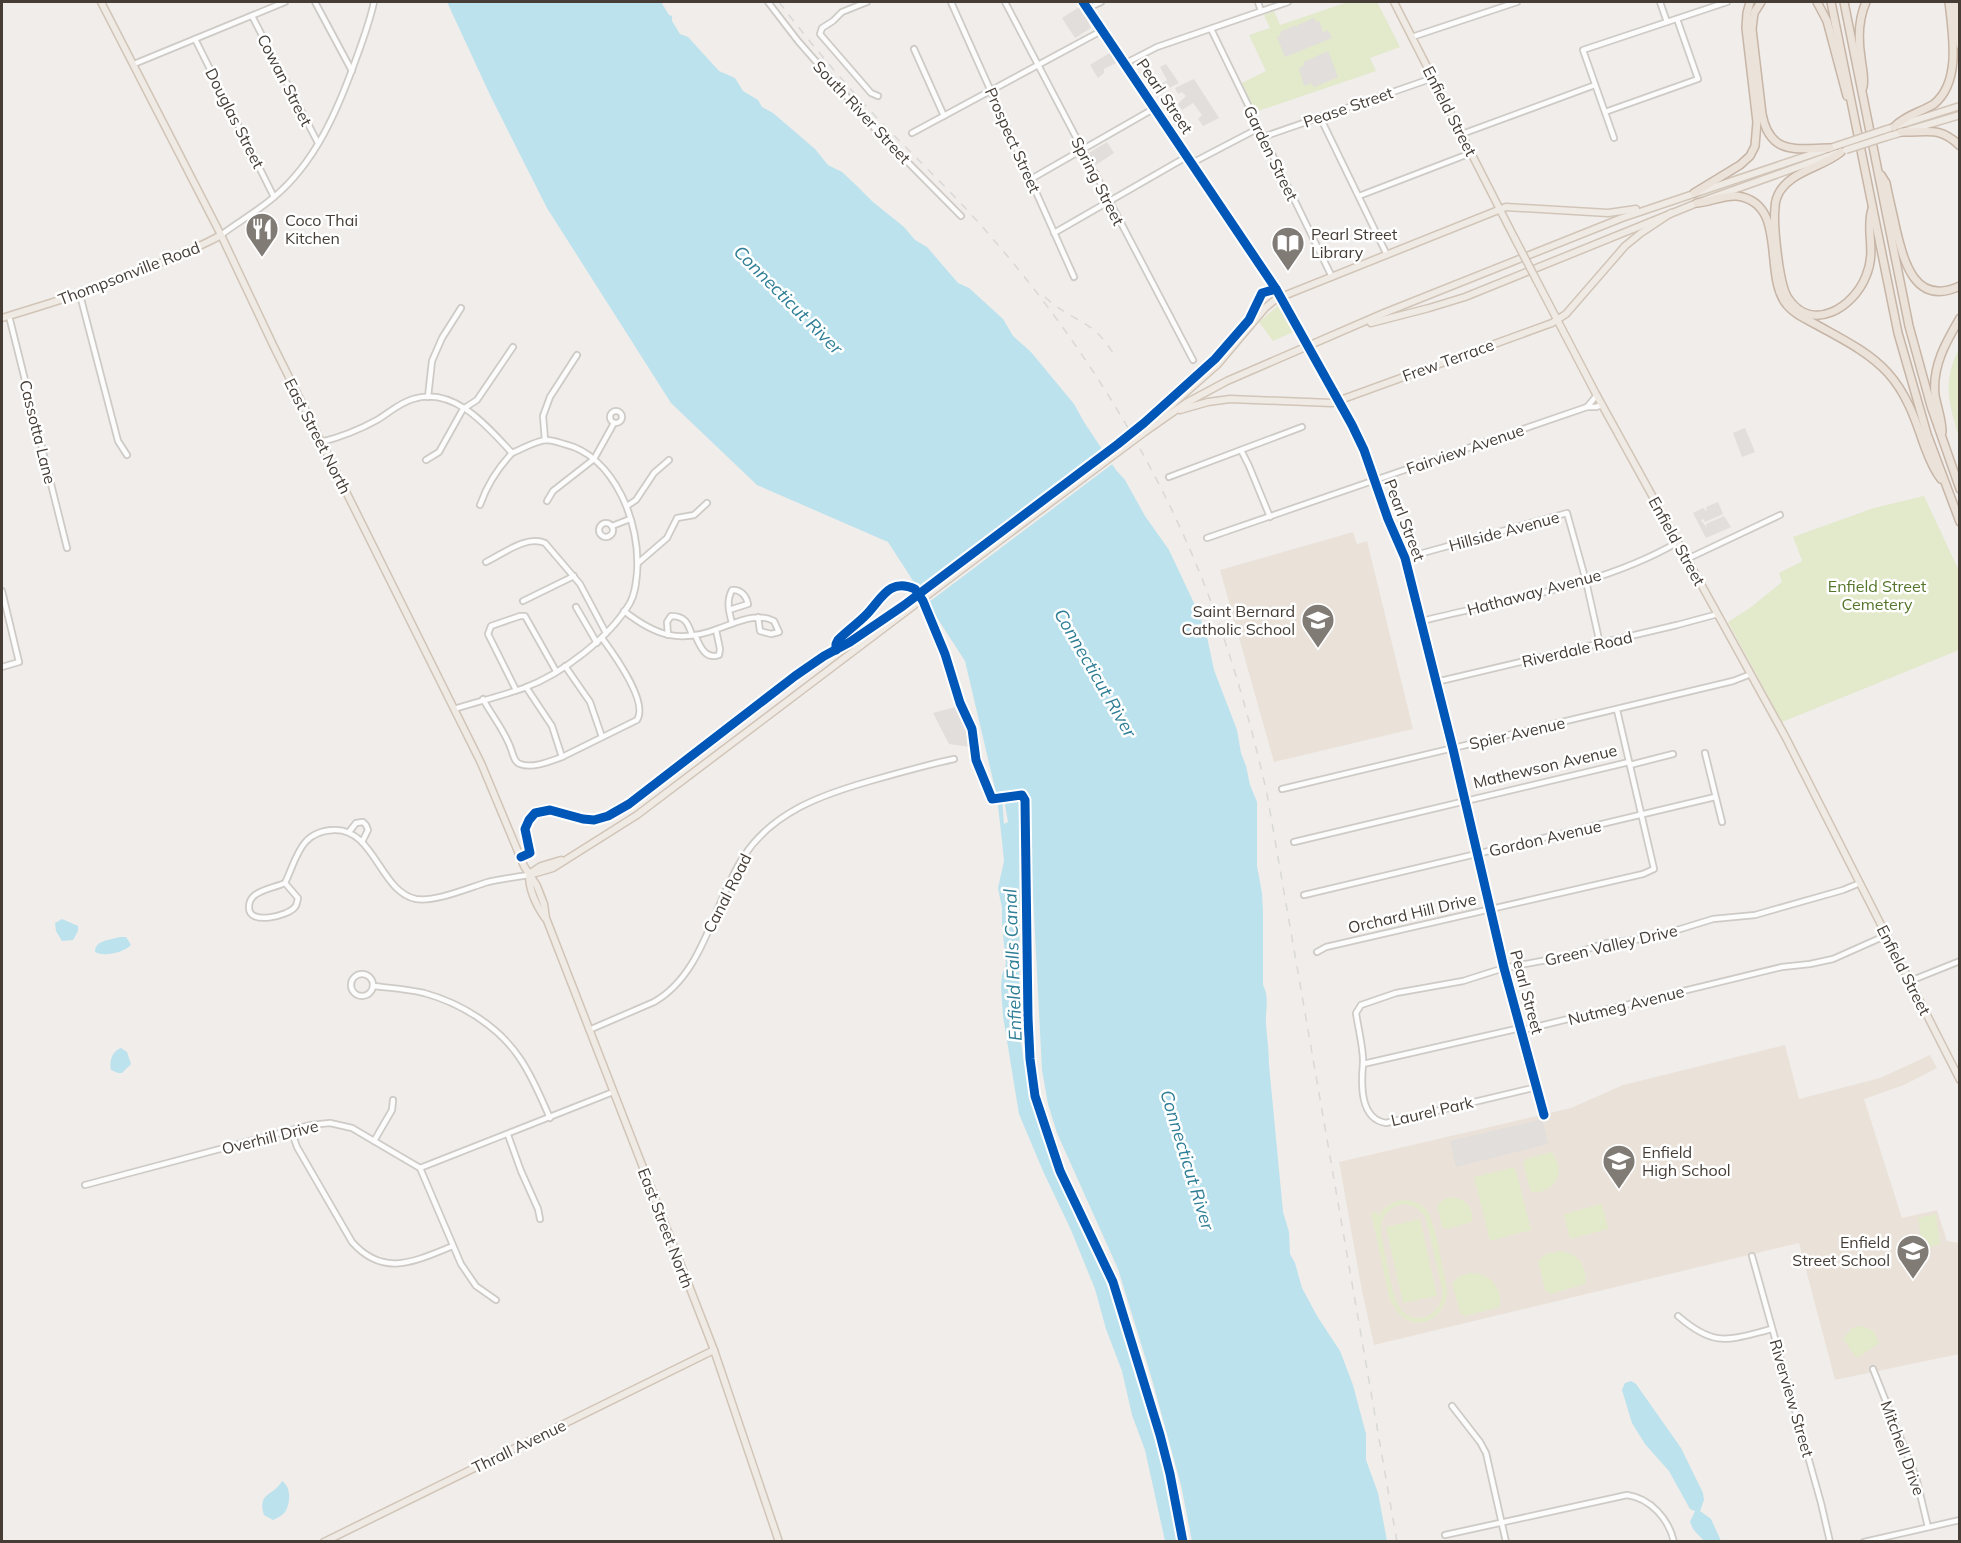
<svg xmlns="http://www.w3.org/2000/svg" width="1961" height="1543" font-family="Mulish,sans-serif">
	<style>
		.education { fill: #eae2d9 }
		.green { fill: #e3e9cb; fill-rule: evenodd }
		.parking { fill: #e1dedb }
		.water { fill: #bce2ed }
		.pier { fill: #f0edea }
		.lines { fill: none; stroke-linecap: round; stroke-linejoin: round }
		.minor-casing { stroke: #cecbc7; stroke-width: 8 }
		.major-casing { stroke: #d1c5b8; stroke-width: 9 }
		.highway-casing { stroke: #c7b5a6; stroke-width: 10 }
		.minor { stroke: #fdfcfc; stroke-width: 4.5 }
		.major { stroke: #f0eae4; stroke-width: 6 }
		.highway { stroke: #ebe2da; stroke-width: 7 }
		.rail { stroke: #d9d9d8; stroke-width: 1.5; stroke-dasharray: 8 8; stroke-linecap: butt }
		.minor-bridge-casing { stroke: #cecbc7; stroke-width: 8; stroke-linecap: butt }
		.major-bridge-casing { stroke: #d1c5b8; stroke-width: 9; stroke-linecap: butt }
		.minor-bridge { stroke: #fdfcfc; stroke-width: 4.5 }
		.major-bridge { stroke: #f0eae4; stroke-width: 6 }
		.cycleway-casing { stroke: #fff; stroke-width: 13 }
		.cycleway { stroke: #0057b8; stroke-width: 9 }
		.labels { text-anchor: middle; stroke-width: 5; stroke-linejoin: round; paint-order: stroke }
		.street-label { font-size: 16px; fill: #453d36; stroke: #fff }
		.poi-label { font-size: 16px; fill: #453d36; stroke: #fff; text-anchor: start }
		.park-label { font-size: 16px; fill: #55752b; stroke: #fff }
		.water-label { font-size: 18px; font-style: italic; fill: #2e7e96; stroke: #fff }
	</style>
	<rect width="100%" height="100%" fill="#f0edea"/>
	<g class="education">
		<polygon points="1353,532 1357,544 1367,541 1413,729 1274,762 1220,570"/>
		<polygon points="1785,1045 1799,1099 1880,1078 1930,1055 1937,1068 1904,1085 1864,1099 1902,1218 1937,1210 1947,1241 1959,1243 1959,1354 1835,1380 1799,1243 1374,1345 1362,1291 1339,1162 1571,1108 1623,1085"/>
	</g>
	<g class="green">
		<polygon points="1348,2 1377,2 1400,47 1370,58 1376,71 1255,112 1242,83 1266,71 1249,35 1270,28 1264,15 1274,11 1280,25"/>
		<polygon points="1278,306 1293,332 1273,341 1259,322"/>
		<path d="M1959,349V437C1949,405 1942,381 1959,349Z"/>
		<polygon points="1924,496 1959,571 1959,650 1782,722 1728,622 1750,608 1782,582 1779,573 1801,562 1802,560 1793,537 1874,508"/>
		<path d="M1551,1152C1568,1170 1555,1195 1531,1192L1523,1163L1526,1159Z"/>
		<polygon points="1515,1167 1531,1230 1490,1241 1474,1177"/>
		<path d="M1450,1197C1465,1198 1474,1207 1472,1222L1447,1229L1442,1227L1437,1205L1443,1200Z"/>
		<path d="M1403,1200C1413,1200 1422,1204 1428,1212C1436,1225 1443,1271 1447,1288C1449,1311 1426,1332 1404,1318C1397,1314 1394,1305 1390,1301L1371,1213L1377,1212L1378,1217C1384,1207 1391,1202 1403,1200ZM1403,1204C1414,1205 1421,1209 1426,1219L1442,1289C1445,1315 1413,1330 1399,1306C1391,1294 1385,1250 1381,1233C1380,1218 1388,1207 1403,1204Z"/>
		<polygon points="1602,1204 1608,1229 1570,1239 1564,1214"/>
		<polygon points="1936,1214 1940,1244 1923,1250 1918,1218"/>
		<polygon points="1420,1219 1437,1296 1403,1303 1386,1227"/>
		<path d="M1560,1251C1578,1253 1588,1267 1585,1284L1551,1294L1545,1290L1538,1261L1546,1254Z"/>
		<path d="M1470,1273C1490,1273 1502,1287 1500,1307L1465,1316L1460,1313L1452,1283L1460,1276Z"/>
		<polygon points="1862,1326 1874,1331 1879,1343 1859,1357 1855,1356 1843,1339 1852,1328"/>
	</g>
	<g class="parking">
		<polygon points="1081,6 1091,28 1075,38 1062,18"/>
		<polygon points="1314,18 1316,22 1319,21 1323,32 1328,30 1332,38 1285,57 1277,37 1281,35 1280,32 1296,25 1298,29 1298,25"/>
		<polygon points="1328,51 1338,77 1314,87 1311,83 1304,86 1299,68 1304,65 1304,62"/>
		<polygon points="1111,52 1118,62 1104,69 1104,73 1098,78 1090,65"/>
		<polygon points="1166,64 1179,83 1159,93 1157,87 1167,80 1160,67"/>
		<polygon points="1194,79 1219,118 1203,126 1198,119 1202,115 1193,103 1182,110 1178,104 1186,96 1182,92 1178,94 1175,88"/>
		<polygon points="1107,142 1114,153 1096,165 1089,153"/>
		<polygon points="1745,428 1755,452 1742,457 1733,433"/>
		<polygon points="1718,502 1723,514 1705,522 1703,519 1701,520 1707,528 1706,524 1724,516 1731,527 1706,538 1693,513 1703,508 1707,511 1706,507"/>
		<polygon points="959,706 968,728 971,740 971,747 949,744 933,713"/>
		<polygon points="1542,1119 1548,1144 1456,1167 1450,1141"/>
	</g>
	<g class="water">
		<path d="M447,2H661L669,15L672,16V21L680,34L688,37L719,71L735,78L743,91L758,100L762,107L773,113L815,149L828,165L842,172L858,187L873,202L904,227L915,240L927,247L958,283L969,288L1003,319L1013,336L1031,352L1074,404L1084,422L1116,470L1125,480L1145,516L1169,550L1193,601L1206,632L1214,670L1237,730L1241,753L1246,766L1250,785L1257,802V866L1262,893L1263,912V985C1270,998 1265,1011 1266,1024C1267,1038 1269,1051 1269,1065L1283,1212L1289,1232L1290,1254L1295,1263L1302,1288L1317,1316L1340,1351L1353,1385L1366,1434V1460L1378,1493L1387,1541H1192L1181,1485L1151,1376L1118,1269L1057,1133L1048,1104L1042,1070L1028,796L1024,792L1002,797L1004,824L1008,822L1005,805L1007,799L1020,796L1019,1031L1028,1084L1041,1135L1076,1220L1106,1282L1122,1321L1161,1463L1177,1541H1165L1145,1450L1132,1415L1122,1371L1106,1329L1095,1289L1071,1230L1043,1171L1019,1114L1003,1016L1001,987L1002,975L1006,964L1002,924V908L998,888L1004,861L1002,841L997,797L965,661L888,542L757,485L671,403L547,208L491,97Z"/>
		<polygon points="62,919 78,926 78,931 73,940 62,941 56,931 55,923"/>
		<path d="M120,937H126L131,945C123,953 104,957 95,952C95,940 110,940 120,937Z"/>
		<path d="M121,1048L127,1052L131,1064L122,1073H118L111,1070C109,1061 112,1051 121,1048Z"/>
		<polygon points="1631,1381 1636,1384 1681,1448 1703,1493 1704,1500 1700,1511 1711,1519 1721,1541 1704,1541 1693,1529 1690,1522 1695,1511 1690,1509 1669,1471 1645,1444 1632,1423 1622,1390 1625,1383"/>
		<path d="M282,1481C291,1487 291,1503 285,1512C282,1516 277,1518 273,1520L264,1515C257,1492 274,1496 282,1481Z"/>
	</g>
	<polygon class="pier" points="1107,450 1115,462 925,605 918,593"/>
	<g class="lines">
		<g class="minor-casing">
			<g id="minor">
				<polyline points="315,2 352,71"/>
				<polyline points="768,2 798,41 877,131 961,216"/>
				<polyline points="867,2 842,12 833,21 822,28 820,34 871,93 878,96"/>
				<polyline points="951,2 1074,277"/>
				<polyline points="1005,2 1193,360"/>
				<polyline points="1083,2 1271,280 1302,335"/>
				<polyline points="1258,2 1261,11"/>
				<polyline points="1660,2 1667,22"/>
				<polyline points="1088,8 1101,2"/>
				<polyline points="252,16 318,143"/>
				<polyline points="1211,29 1332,277"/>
				<polyline points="1412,37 1517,2"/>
				<polyline points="195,39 274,197"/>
				<polyline points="914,49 944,116"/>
				<polyline points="1126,63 1157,47 1288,2"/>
				<polyline points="134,64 285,2"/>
				<polyline points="1605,112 1698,79 1677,19"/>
				<polyline points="1320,117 1387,255"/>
				<polyline points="912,133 1103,30"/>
				<polyline points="1462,134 1595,85"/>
				<polyline points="1263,137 1433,78"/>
				<polyline points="1614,138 1583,50 1727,2"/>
				<polyline points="1192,163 1259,128"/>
				<polyline points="1031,179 1155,108"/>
				<polyline points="1359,196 1471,153"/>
				<polyline points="1054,233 1188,156"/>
				<path d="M221,235C238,222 258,211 274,197C316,162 338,109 356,59C363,40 370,21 374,2"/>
				<polyline points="80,295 118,441 127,455"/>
				<polyline points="9,316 67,548"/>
				<polyline points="1322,370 1361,444 1388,519 1405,558 1453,749 1504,968 1544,1115"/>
				<polyline points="428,397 432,361 442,338 461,308"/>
				<polyline points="1587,407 1597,395"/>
				<circle cx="616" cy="417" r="6"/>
				<polyline points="545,440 543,416 550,397 577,355"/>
				<path d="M321,442C341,437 359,430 377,420C389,413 399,403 413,399C454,386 487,426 512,453C522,449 535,441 546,440C552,440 558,442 564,444C615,456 641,524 637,573C636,584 635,594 630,603C609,638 562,674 524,688C501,696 477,702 454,709"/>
				<polyline points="1241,450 1249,466 1270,517"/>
				<polyline points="426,460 439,452 463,409 477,400 513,347"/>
				<polyline points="1169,477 1302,427"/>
				<polyline points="547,501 553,491 594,459 614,423"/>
				<path d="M480,505C487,485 498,468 512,453"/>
				<polyline points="627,506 636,500 654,473 669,460"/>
				<circle cx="606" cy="530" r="7"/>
				<polyline points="612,526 630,519"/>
				<polyline points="1207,538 1587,407 1596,407 1602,405"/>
				<polyline points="1405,558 1567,513 1586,581 1600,644"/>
				<polyline points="1687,559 1780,515"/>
				<path d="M486,562C503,554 526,535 545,543L580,584L606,633"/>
				<polyline points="638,563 667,538 677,518 694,515 707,503"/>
				<polyline points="2,591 19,662 2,667"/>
				<polyline points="523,601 574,576"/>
				<polyline points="576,607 597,643"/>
				<path d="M729,610L748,604C746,595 740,589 732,590C726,601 729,612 732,623"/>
				<path d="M624,611C656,636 680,644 720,628C738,622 756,612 774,621L779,632L771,634L760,631L758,617"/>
				<path d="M1422,621C1505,600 1603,586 1678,542"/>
				<path d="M668,635L667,622L671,616C685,616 688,623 692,635"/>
				<path d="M695,635C700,646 705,660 719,655L720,649L716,630"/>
				<polyline points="565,666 590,702 602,737"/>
				<polyline points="1436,682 1677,625 1718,614"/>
				<polyline points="526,687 552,726 562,757"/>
				<polyline points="516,690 488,634 491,626 520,616 525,616 556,671"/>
				<path d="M483,699C492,716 505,731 511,749C513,754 514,762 520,764C532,769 551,761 562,757L637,720C649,702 613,653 602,638"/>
				<polyline points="1705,753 1722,822"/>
				<polyline points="1630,765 1673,754"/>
				<polyline points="1282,789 1733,681 1751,674"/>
				<polyline points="349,832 356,823 363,822 366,825 368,830 362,842"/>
				<polyline points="1294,842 1629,762"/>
				<path d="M285,883L298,898C297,902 297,905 295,907C288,916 248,926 249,907C249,902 251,898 255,895C263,889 276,887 285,883C297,858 300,831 334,830C374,828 380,892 416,899C436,902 468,888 488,882C501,879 515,877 529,875"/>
				<polyline points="1304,895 1715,797"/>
				<polyline points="1317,952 1326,947 1643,874 1654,869 1617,710"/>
				<circle cx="362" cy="985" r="11"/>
				<polyline points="1910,981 1960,961"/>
				<path d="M373,986C390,988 407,989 424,993C461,1003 500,1027 521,1060C533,1078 541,1098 550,1118"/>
				<path d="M589,1030L654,1002C705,973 713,902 744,856C773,812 821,795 870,781C898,773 926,765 954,759"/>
				<polyline points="1363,1064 1516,1029 1527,1029 1782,967 1810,964 1833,959 1887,935"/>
				<path d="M1537,1087L1386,1123C1360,1119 1361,1085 1363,1064C1364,1050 1358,1028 1356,1013L1361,1005L1396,993L1463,981L1504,968L1563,957L1606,943L1651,938L1713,919L1755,915L1843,890L1860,883"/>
				<path d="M291,1130L297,1147L352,1242C384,1278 415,1261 453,1246"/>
				<polyline points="508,1135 521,1171 538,1209 540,1219"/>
				<polyline points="374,1141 392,1110 393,1100"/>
				<polyline points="420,1168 461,1264 476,1286 496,1300"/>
				<polyline points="85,1185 310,1125 330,1123 352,1128 420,1168 613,1092"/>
				<polyline points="1752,1256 1821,1503 1830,1542"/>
				<path d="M1678,1316C1715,1348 1728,1340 1772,1329"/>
				<polyline points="1873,1369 1916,1477 1928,1527"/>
				<polyline points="1452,1406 1480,1442 1486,1453 1506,1542"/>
				<path d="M1445,1535L1627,1495C1650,1498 1669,1519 1674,1542"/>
				<polyline points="1864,1542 1960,1520"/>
			</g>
		</g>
		<g class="major-casing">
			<g id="major">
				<polyline points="101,2 221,235 274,347 481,763 524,866 537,886 544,904 546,918 714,1350 779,1542"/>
				<polyline points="1394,2 1515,239"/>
				<polyline points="1884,130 1960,106"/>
				<polyline points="1886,137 1960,115"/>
				<polyline points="1539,285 1596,394 1786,738 1960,1080"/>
				<path d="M2,318C58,301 113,284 167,260C185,252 204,245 221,235"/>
				<polyline points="1371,323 1429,308 1465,297 1697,203 1837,153"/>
				<polyline points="1180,410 1208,402 1230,399 1332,403 1552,323 1566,314 1625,246 1641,233 1671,213"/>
				<polyline points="1157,418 1217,365 1265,308 1276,299 1506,207 1608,213 1636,209"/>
				<polyline points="1146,431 1186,403 1227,381 1384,313 1622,218 1845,143"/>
				<polyline points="532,872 541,866 561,860"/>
				<polyline points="529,875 553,868 637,815 1011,532"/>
				<path d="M529,875C529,891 536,905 545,918"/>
				<polyline points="324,1542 714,1350"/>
			</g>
		</g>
		<g class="highway-casing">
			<g id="highway">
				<path d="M1761,2L1754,13L1752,29L1762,114C1770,157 1799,148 1830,148"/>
				<polyline points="1817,2 1827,21 1847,96"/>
				<polyline points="1831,2 1898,333 1927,434 1960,522"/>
				<polyline points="1844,2 1909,326 1931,406 1960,489"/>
				<polyline points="1954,2 1960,45"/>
				<path d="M1863,87C1865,77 1862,68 1861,58C1858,39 1858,20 1866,2"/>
				<path d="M1894,127C1904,116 1921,112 1934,104C1961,82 1953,36 1949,2"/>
				<path d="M1901,132C1926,133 1939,125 1960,146"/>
				<path d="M1841,152C1823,167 1794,170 1780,191C1777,196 1775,202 1775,208C1773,225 1779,285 1788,298C1812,334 1854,307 1866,276C1877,250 1865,231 1872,209"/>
				<path d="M1881,175L1886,183C1889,199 1893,214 1896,229C1904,262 1915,307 1960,286"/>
				<polyline points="1694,193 1740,165 1750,156 1755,146 1757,122 1746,28 1747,13 1750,2"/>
				<path d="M1697,203C1710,202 1724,195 1737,196C1789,203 1762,276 1787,305C1794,314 1806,319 1817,325C1842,339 1869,352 1888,373C1906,393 1915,418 1923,442C1928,455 1932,468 1941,479"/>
				<path d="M1942,432C1942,419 1937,407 1935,395C1932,366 1946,342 1960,318"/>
			</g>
		</g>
		<use href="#minor" class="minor"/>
		<use href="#major" class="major"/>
		<use href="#highway" class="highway"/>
		<g class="rail">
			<path d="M779,2C810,43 844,83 880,121C918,160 957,197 992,238C1073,331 1146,445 1194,559C1226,635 1249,714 1267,794L1397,1542"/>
			<path d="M1045,297C1059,311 1078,318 1094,330C1103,338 1109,347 1116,357"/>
		</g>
		<g class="minor-bridge-casing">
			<polyline id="minor-bridge" points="1302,335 1322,370"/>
		</g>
		<g class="major-bridge-casing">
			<g id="major-bridge">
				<polyline points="1845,143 1884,130"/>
				<polyline points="1846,150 1886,137"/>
				<polyline points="1515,239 1539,285"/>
				<polyline points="1011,532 1146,431"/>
			</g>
		</g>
		<use href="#minor-bridge" class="minor-bridge"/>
		<use href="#major-bridge" class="major-bridge"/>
		<g class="cycleway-casing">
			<g id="cycleway">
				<polyline points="1083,2 1276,289 1352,425 1364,450 1388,519 1405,558 1453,749 1504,968 1544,1115"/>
				<path d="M836,650V644L838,640C847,631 857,624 866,615C881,600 889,577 915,589L923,601L945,654L960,703L972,729L976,760L992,799L1022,795L1025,800L1028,1018L1030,1059L1035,1096L1060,1171L1113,1282L1160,1435L1170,1474L1183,1542"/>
				<polyline points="521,857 530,853 525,829 529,820 535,813 550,810 583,819 594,820 608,816 629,804 795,676 824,656 850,642 903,606 1118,444 1144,423 1215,359 1249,320 1262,293 1276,289"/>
			</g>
		</g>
		<use href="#cycleway" class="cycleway"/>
	</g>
	<defs>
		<g id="restaurant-pin" transform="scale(1.725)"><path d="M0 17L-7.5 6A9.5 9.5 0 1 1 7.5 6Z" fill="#817b75" stroke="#fff"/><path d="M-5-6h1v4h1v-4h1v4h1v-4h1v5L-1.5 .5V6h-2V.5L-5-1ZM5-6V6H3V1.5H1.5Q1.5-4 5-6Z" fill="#fff"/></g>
		<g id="library-pin" transform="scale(1.725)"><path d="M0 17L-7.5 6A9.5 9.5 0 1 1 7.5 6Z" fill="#817b75" stroke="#fff"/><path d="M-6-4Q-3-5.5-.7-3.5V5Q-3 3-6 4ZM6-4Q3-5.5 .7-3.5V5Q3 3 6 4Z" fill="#fff"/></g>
		<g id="school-pin" transform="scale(1.725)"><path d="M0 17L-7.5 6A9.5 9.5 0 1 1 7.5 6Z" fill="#817b75" stroke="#fff"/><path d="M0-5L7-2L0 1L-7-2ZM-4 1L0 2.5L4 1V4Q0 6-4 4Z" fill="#fff"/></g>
	</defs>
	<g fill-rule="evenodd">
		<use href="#restaurant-pin" x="262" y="229"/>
		<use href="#library-pin" x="1288" y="243"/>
		<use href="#school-pin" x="1318" y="620"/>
		<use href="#school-pin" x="1619" y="1161"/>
		<use href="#school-pin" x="1913" y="1251"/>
	</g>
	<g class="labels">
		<g class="street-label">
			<text transform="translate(285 80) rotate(63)" y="6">Cowan Street</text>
			<text transform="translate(1165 96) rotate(56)" y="6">Pearl Street</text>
			<text transform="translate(1348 107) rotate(-19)" y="6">Pease Street</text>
			<text transform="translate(1450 111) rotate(63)" y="6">Enfield Street</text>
			<text transform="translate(862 112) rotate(47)" y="6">South River Street</text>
			<text transform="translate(235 118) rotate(63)" y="6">Douglas Street</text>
			<text transform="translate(1013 140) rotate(66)" y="6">Prospect Street</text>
			<text transform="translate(1271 153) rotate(64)" y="6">Garden Street</text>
			<text transform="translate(1098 181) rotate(63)" y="6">Spring Street</text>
			<text transform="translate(129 273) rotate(-21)" y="6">Thompsonville Road</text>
			<text transform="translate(1448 360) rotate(-20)" y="6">Frew Terrace</text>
			<text transform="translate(38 432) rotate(76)" y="6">Cassotta Lane</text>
			<text transform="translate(318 436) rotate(63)" y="6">East Street North</text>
			<text transform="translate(1465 449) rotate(-19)" y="6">Fairview Avenue</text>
			<text transform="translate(1405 520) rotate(69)" y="6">Pearl Street</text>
			<text transform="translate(1504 531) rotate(-15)" y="6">Hillside Avenue</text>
			<text transform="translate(1677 541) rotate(61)" y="6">Enfield Street</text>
			<text transform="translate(1534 592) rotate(-15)" y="6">Hathaway Avenue</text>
			<text transform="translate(1577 649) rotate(-13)" y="6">Riverdale Road</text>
			<text transform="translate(1517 733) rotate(-13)" y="6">Spier Avenue</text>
			<text transform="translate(1545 766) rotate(-13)" y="6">Mathewson Avenue</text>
			<text transform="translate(1545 838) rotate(-13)" y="6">Gordon Avenue</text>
			<text transform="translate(727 893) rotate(-63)" y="6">Canal Road</text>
			<text transform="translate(1412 913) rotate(-13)" y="6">Orchard Hill Drive</text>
			<text transform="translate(1611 945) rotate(-13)" y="6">Green Valley Drive</text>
			<text transform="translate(1904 970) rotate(63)" y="6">Enfield Street</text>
			<text transform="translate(1527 992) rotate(75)" y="6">Pearl Street</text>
			<text transform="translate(1626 1005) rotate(-14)" y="6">Nutmeg Avenue</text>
			<text transform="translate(1432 1111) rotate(-13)" y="6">Laurel Park</text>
			<text transform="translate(270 1137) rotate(-14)" y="6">Overhill Drive</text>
			<text transform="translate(666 1228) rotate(69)" y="6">East Street North</text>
			<text transform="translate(1792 1398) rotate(74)" y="6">Riverview Street</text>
			<text transform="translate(519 1446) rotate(-26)" y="6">Thrall Avenue</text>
			<text transform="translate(1903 1448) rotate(70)" y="6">Mitchell Drive</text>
		</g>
		<g class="poi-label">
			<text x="285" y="226">Coco Thai<tspan x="285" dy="18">Kitchen</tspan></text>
			<text x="1311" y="240">Pearl Street<tspan x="1311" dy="18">Library</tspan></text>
			<text x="1295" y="617" text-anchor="end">Saint Bernard<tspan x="1295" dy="18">Catholic School</tspan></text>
			<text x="1642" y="1158">Enfield<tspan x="1642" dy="18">High School</tspan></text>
			<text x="1890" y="1248" text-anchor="end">Enfield<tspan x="1890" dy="18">Street School</tspan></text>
		</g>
		<g class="park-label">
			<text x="1877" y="592">Enfield Street<tspan x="1877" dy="18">Cemetery</tspan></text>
		</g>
		<g class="water-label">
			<text transform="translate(788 300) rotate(45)" y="6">Connecticut River</text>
			<text transform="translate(1095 673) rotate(60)" y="6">Connecticut River</text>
			<text transform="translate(1013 965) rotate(-92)" y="6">Enfield Falls Canal</text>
			<text transform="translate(1187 1160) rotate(73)" y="6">Connecticut River</text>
		</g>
	</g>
	<rect width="1961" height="1543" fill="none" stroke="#453d36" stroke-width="6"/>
</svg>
